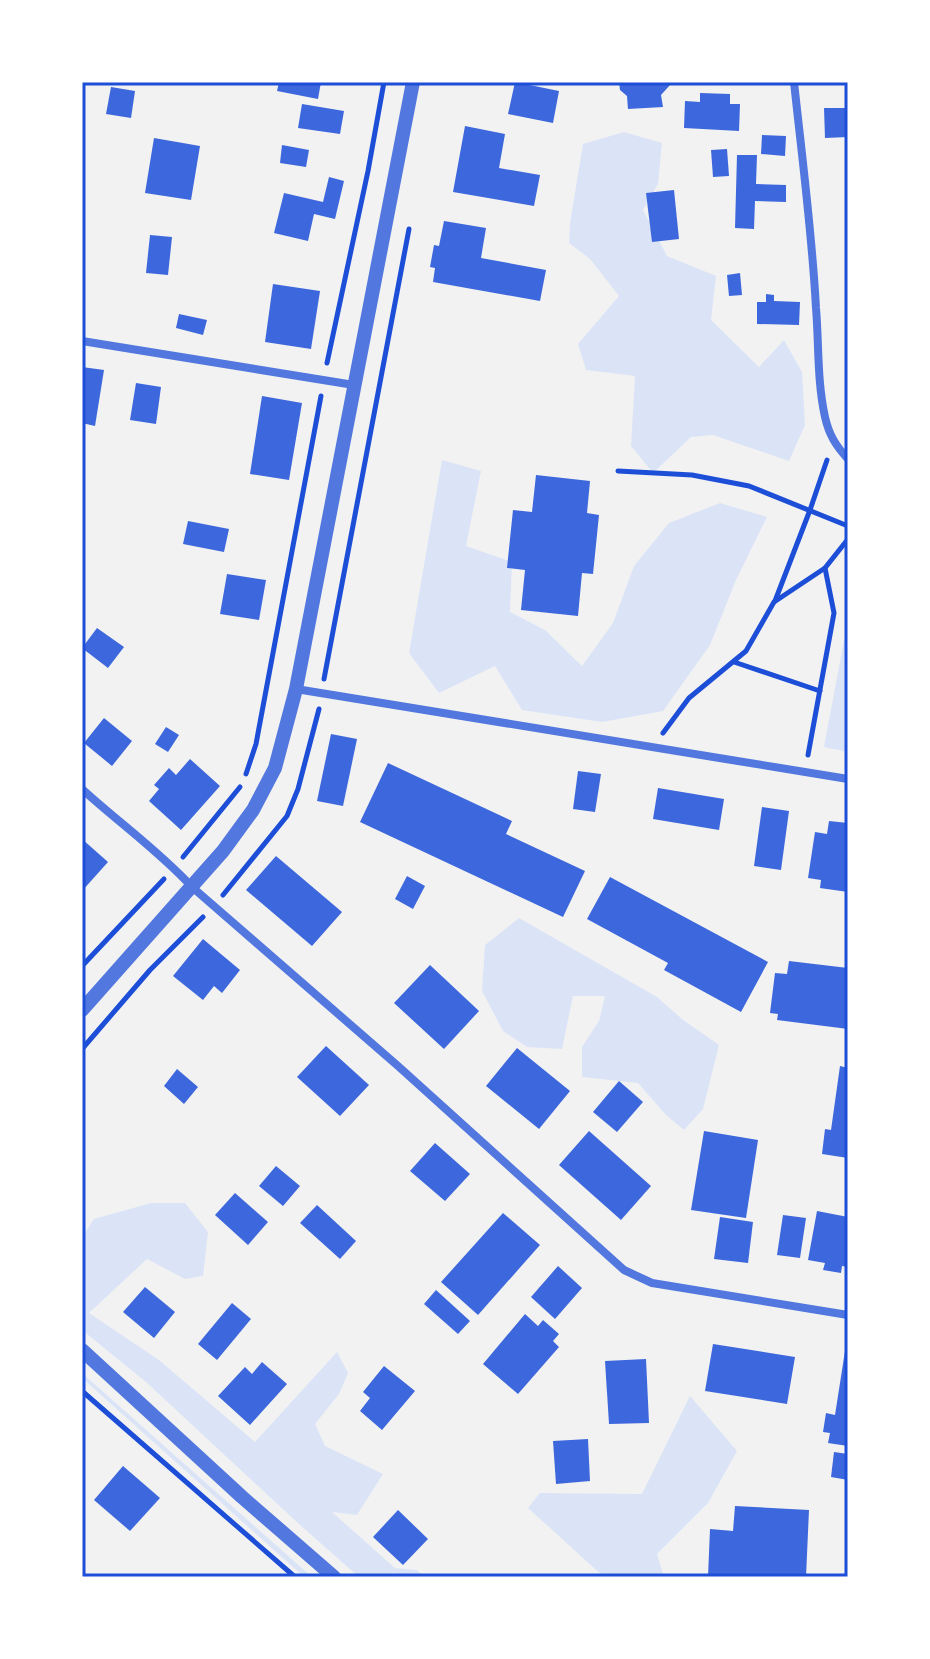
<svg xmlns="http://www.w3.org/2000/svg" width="930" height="1659" font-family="Lato,sans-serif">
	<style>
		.green { fill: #dbe4f7 }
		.building { fill: #3d67dc }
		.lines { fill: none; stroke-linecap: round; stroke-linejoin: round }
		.path { stroke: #1d4ed8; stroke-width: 5 }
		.minor { stroke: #5277de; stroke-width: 8 }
		.tertiary { stroke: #5277de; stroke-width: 14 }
		.neatline { fill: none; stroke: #1d4ed8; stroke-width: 3 }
	</style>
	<rect width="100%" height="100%" fill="#f2f2f2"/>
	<g class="green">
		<polygon points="624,132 662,143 658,184 643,210 667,256 716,276 711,320 759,367 784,340 802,372 805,425 789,461 713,435 691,437 653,473 631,446 635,376 586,370 578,344 619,296 590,259 569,243 570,223 583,144"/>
		<polygon points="442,460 481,471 466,546 512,562 510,612 545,630 582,666 613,623 634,566 669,523 720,503 767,517 736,580 710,645 663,711 602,722 522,710 495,666 439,693 409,653"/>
		<polygon points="848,635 848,752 824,747 844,640"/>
		<polygon points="519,918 657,997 682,1019 719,1045 703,1109 684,1130 666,1115 638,1083 582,1077 582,1047 599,1021 605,996 573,996 562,1049 527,1047 503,1031 482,991 485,945"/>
		<polygon points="151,1203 185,1203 208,1232 203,1276 185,1279 147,1259 89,1313 159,1360 255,1442 337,1352 348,1373 339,1394 315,1424 325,1446 383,1474 357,1515 332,1512 395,1568 417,1570 424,1577 359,1577 300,1525 146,1382 82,1330 82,1237 94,1219"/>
		<polygon points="82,1373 312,1577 304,1577 82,1378"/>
		<polygon points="690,1396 737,1451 708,1503 657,1554 664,1577 604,1577 528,1508 540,1493 642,1494"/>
	</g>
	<g class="building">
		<polygon points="279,82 321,82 318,99 277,91"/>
		<polygon points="515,82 559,91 553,123 508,114"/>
		<polygon points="619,82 669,82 670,85 661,95 663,107 628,109 627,96 620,90"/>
		<polygon points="111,87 135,91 131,118 106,114"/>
		<polygon points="700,93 730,94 730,104 740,104 739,131 684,128 685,101 700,102"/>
		<polygon points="302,104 344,111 340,134 298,128"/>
		<polygon points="824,108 848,108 848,137 825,138"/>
		<polygon points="465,126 505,134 499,168 540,175 534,206 453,192"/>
		<polygon points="762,135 786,136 785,156 761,154"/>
		<polygon points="154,138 200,146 191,200 145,193"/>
		<polygon points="282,145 309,150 306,167 280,163"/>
		<polygon points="727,149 729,176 713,177 711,150"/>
		<polygon points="737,155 757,155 756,184 786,185 786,202 755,201 754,229 735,228"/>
		<polygon points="329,177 344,181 335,219 314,214 308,241 274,233 284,193 323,202"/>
		<polygon points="674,190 679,239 652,242 646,193"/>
		<polygon points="444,221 486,228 481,258 546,270 540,301 433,282 435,268 430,267 434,245 439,246"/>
		<polygon points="150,235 172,237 168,275 146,273"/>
		<polygon points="740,273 742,295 729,296 727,275"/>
		<polygon points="273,284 320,291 311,349 265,342"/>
		<polygon points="766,294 774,295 774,301 800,302 799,325 757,324 757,302 766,302"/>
		<polygon points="179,314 207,320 203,335 176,328"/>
		<polygon points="82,367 104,370 95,426 82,423"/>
		<polygon points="136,383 161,387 156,424 130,420"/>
		<polygon points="262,396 302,403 289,480 250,474"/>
		<polygon points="536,475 590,481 587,513 599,515 593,574 582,573 578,616 521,610 525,570 507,568 513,510 532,512"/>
		<polygon points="188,521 229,529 224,552 183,544"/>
		<polygon points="227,574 266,580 259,620 220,614"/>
		<polygon points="97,628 124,647 108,668 82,648"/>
		<polygon points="104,718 132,741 112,766 84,743"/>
		<polygon points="166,727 179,735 168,752 155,744"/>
		<polygon points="331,734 357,739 343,806 317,801"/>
		<polygon points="190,759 220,786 181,830 149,801 159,789 154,785 169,768 176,775"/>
		<polygon points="388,763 512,821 506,834 585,871 563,917 360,822"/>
		<polygon points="578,771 601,774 595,812 573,809"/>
		<polygon points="658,788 724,799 719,830 653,819"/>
		<polygon points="762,807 789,811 781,870 754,866"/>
		<polygon points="829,821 848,823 848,892 820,888 821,880 808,878 815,832 827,834"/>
		<polygon points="82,839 108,862 82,891"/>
		<polygon points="276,856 342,912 312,946 246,890"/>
		<polygon points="407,876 425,886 413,909 395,899"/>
		<polygon points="610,877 768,962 741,1012 664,970 668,963 587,919"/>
		<polygon points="203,939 240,970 222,993 214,986 203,1000 173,976"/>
		<polygon points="789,961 848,968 848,1029 777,1020 778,1014 770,1013 775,973 787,974"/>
		<polygon points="430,965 479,1011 444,1049 394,1003"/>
		<polygon points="326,1046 369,1085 340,1116 297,1077"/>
		<polygon points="517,1048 570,1091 539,1129 486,1086"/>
		<polygon points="840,1066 848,1068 848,1158 822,1154 825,1129 831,1130"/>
		<polygon points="177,1069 198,1087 184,1104 164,1086"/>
		<polygon points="619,1081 643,1102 617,1132 593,1112"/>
		<polygon points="589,1131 651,1186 621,1220 559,1165"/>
		<polygon points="704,1131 758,1140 746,1218 691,1210"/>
		<polygon points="435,1143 470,1174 445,1201 410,1171"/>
		<polygon points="276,1166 300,1186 283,1206 259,1186"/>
		<polygon points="235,1193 268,1222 248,1245 215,1215"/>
		<polygon points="317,1205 356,1241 340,1259 300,1223"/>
		<polygon points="817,1211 848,1217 848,1267 842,1266 841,1273 823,1270 825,1263 808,1260"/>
		<polygon points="503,1213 540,1245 478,1315 441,1282"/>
		<polygon points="783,1215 806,1218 800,1258 777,1255"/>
		<polygon points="720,1217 753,1222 748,1263 714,1259"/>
		<polygon points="558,1266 582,1288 555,1319 531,1297"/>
		<polygon points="145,1287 175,1312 154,1338 123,1312"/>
		<polygon points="436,1290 470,1321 458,1334 424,1304"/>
		<polygon points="232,1303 251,1319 217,1360 198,1344"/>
		<polygon points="525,1314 538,1326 543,1320 559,1334 553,1341 559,1347 518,1394 483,1364"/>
		<polygon points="713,1344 795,1357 787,1404 705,1391"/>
		<polygon points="845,1351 848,1352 848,1446 828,1443 830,1433 823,1432 826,1413 835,1415"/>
		<polygon points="646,1359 649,1423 609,1424 605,1361"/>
		<polygon points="262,1362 287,1384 250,1425 218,1396 245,1367 252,1374"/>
		<polygon points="384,1366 415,1391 382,1430 360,1411 370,1398 363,1392"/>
		<polygon points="588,1439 590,1481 556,1484 553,1441"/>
		<polygon points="834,1452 848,1454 848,1480 831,1477"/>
		<polygon points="123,1466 160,1498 130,1531 94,1500"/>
		<polygon points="735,1506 809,1510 806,1577 708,1577 710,1529 733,1531"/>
		<polygon points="398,1510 428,1539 403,1565 373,1537"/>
	</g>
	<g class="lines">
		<g class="path">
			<polyline points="327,363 368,171 384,82"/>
			<polyline points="618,471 692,475 749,486 848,526"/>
			<polyline points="775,601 810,510 827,460"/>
			<polyline points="734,662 820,691"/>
			<polyline points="324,679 409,229"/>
			<polyline points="663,733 689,698 746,651 774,602 825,568"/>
			<polyline points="808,755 834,613 825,568 848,539"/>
			<polyline points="246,774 256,744 321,396"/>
			<polyline points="183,857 240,787"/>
			<polyline points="223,895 287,816 298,789 319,709"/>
			<polyline points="82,966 164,879"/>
			<polyline points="82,1049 150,970 203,917"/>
			<polyline points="82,1391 295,1577"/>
		</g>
		<g class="minor">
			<path d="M794,82C802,157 812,232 816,308C819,344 817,381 825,417C829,435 836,446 848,459"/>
			<polyline points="82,341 354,385"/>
			<polyline points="296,689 848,779"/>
			<path d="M82,789C118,822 159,851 192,887L398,1066L624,1270L652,1283L848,1315"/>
		</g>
		<g class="tertiary">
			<polyline points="82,1010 223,851 253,810 275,768 296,689 413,82"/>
			<polyline points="82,1350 242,1497 334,1577"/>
		</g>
	</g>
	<rect width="930" height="1659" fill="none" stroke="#ffffff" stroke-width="168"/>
	<rect x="84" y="84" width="762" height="1491" class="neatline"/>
</svg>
